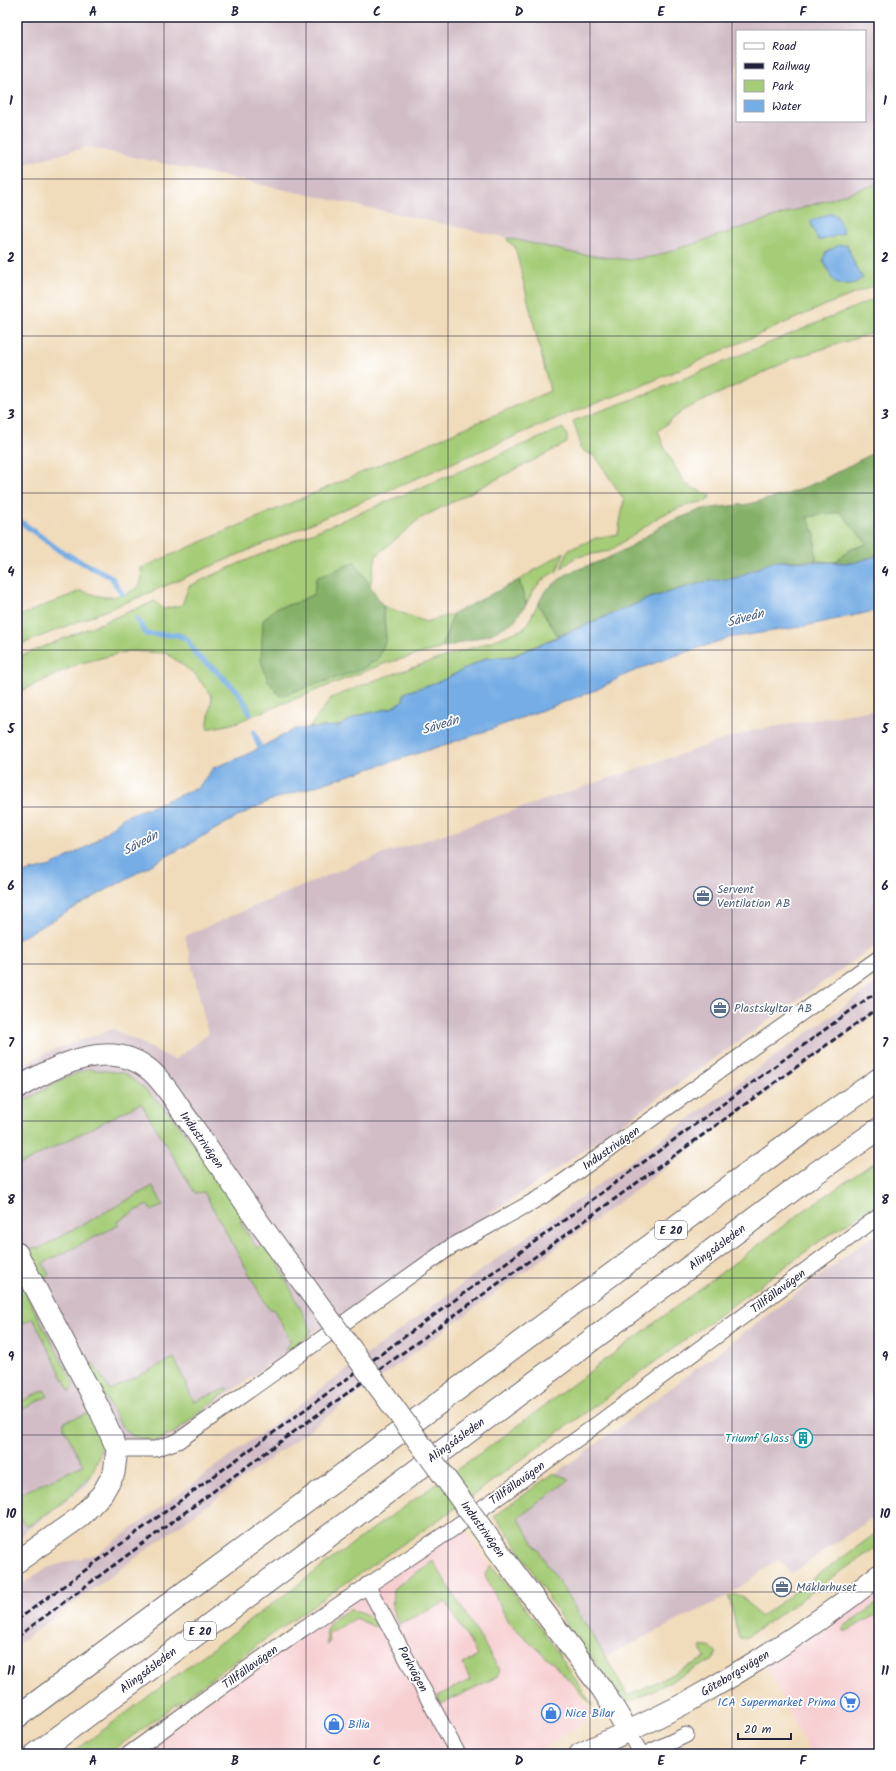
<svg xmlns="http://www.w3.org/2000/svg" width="896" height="1771" font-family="Kalam,sans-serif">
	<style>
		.built { fill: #f7cfd1 }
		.industrial { fill: #d2bdc6; fill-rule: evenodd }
		.green { fill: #a5cc77; stroke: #647759; fill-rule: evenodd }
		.forest { fill: #84b068; stroke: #536952 }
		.water { fill: #76ade5; stroke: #4c6890 }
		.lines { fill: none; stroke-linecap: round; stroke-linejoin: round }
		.stream { stroke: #76ade5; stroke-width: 5.5 }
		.street-casing { stroke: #6a6367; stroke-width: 17 }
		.secondary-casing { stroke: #6a6367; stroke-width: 23 }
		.highway-casing { stroke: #6a6367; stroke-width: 24 }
		.street { stroke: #fff; stroke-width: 15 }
		.secondary { stroke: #fff; stroke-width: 21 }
		.highway { stroke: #fff; stroke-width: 22 }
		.rail { stroke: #22223b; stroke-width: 3; stroke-dasharray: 6 3; stroke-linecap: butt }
		.secondary-bridge-casing { stroke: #6a6367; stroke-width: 23; stroke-linecap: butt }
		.secondary-bridge { stroke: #fff; stroke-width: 21 }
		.grid { fill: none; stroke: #22223b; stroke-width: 1; stroke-opacity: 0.55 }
		.labels { text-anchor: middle; stroke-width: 3.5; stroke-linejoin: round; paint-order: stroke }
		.shield { fill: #fff; stroke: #646476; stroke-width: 1 }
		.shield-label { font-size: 11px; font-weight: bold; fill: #22223b }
		.service-label { font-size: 12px; fill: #4e5e75; stroke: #fff; text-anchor: start }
		.street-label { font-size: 12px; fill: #22223b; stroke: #fff }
		.culture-label { font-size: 12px; fill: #0d838f; stroke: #fff; text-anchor: end }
		.shop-label { font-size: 12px; fill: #366cbe; stroke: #fff; text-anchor: start }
		.water-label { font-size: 13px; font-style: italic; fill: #445a7f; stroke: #fff }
		.neatline { fill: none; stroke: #22223b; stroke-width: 1.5 }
		.grid-label { font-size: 13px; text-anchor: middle; font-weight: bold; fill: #22223b }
	</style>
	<rect width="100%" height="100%" fill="#fff"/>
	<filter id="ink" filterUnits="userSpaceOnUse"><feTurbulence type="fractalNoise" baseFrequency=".025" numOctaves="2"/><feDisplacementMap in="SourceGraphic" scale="8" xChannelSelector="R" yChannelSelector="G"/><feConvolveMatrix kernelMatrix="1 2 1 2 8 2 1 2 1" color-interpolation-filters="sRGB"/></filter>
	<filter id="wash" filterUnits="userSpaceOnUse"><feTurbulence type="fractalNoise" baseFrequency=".012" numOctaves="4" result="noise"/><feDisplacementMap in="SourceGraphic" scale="16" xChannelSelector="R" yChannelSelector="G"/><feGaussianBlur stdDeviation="0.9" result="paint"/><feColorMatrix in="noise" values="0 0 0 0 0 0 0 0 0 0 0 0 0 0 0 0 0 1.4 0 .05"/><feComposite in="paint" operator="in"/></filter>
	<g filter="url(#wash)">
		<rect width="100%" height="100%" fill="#f0dbba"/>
		<g class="built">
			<polygon points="464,1529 532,1624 593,1716 536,1754 136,1754 342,1607"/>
			<polygon points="879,1585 879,1754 810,1754 765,1664"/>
		</g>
		<g class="industrial">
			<path d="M17,17H879V183L656,256L630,260L578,254L508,238L87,147L17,166ZM737,31H865V121H737Z"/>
			<polygon points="879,709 879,943 544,1178 352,1306 226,1395 177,1434 153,1444 131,1439 102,1452 87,1485 17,1538 17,1069 48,1052 113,1029 175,1060 208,1034 185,936 354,864 750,731"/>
			<polygon points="879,981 879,1011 17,1645 17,1588 46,1568 99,1553 522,1240"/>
			<polygon points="879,1231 879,1513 791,1574 779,1558 728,1596 606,1656 575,1610 511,1506 607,1436"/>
		</g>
		<g class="green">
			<path d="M879,183V284L826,305L639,387L562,416L137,598L17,646V617L80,591C88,592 96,596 104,597C113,598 133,593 139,586C143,581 141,573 141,568L550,391L515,247L507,240L508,238L578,254L630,260L656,256ZM847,245L856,268L862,278L838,284Z"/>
			<polygon points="879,297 879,331 794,358 684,410 658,431 664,447 685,484 711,496 707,501 689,504 660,516 610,551 576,557 561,569 568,550 596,538 618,534 624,500 596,457 580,449 580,442 573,421 647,394"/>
			<polygon points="563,428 567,435 567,443 419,519 376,556 370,587 355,562 314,594 296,603 276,608 386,639 383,606 426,622 453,614 442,648 383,664 232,724 207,729 212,697 195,674 166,653 128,651 78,664 17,693 21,656 155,601 163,609 182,605 189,586 240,563"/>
			<polygon points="841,512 868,544 851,549 835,562 816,561 815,534 807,517"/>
			<path d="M564,552L557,571C541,578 533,589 526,605L519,580Z"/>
			<polygon points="538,604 558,636 512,656 486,658 441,681 404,693 403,701 391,708 357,716 339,726 309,728 331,698 378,679 487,643 525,628"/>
			<polygon points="88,1069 124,1073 144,1088 171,1115 196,1147 247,1218 240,1222 257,1248 264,1245 279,1265 311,1330 308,1336 287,1350 284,1349 291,1342 274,1310 268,1308 204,1192 195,1193 141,1103 17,1166 17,1105 61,1080"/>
			<polygon points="879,1159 879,1202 820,1241 450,1512 303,1612 108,1754 71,1754 371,1530 500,1439 802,1212"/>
			<polygon points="153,1186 163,1205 152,1211 147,1205 117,1221 119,1225 43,1263 49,1275 43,1278 38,1275 29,1254 30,1250 35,1248 38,1249"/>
			<polygon points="17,1277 74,1384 70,1392 33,1318 19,1325 17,1319"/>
			<polygon points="174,1358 194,1402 227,1388 228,1390 175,1432 156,1441 132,1436 122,1427 87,1365 93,1363 110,1390"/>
			<polygon points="44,1390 48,1396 17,1412 17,1404"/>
			<path d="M86,1414L91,1415C96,1424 101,1433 101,1444C99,1484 56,1506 27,1527L17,1515V1494L18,1495L83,1465L64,1428V1422Z"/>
			<path d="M553,1473L570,1479L518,1518C555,1577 594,1635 628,1696L705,1658L700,1647C708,1646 712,1647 717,1653L712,1660L630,1702L622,1698L562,1619L507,1531L494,1517Z"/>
			<polygon points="879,1531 879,1545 746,1638 739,1638 729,1597 735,1595 742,1596 760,1617"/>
			<polygon points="433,1561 500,1670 497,1677 441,1704 437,1696 470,1680 463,1664 478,1656 446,1602 399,1624 392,1608 393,1589"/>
			<polygon points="492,1566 542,1629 593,1706 553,1663 508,1622 485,1575"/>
			<polygon points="879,1602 879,1613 845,1632 842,1628"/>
			<path d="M349,1610C362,1611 368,1614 376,1624L375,1627L355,1618L328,1635L329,1642L327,1645C325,1622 330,1620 349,1610Z"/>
		</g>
		<g class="forest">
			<polygon points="879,450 879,555 854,563 835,562 851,549 867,544 840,512 807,517 815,534 816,561 774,561 736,578 704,582 650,598 558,636 538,604 545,591 568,573 606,559 630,547 664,524 703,509 749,504 788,494 822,480"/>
			<polygon points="355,562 383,606 386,640 378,659 360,670 280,696 268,681 261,660 263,620 276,608 296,603 314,594 316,578"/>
			<polygon points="519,580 526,605 513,622 491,634 442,648 453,614"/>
		</g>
		<g class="water">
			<polygon points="832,213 837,216 844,233 823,240 818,240 810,221"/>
			<polygon points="839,245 847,245 856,268 863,278 853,284 838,284 832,279 823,260 825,253"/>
			<polygon points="879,555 879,610 800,627 728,638 660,661 627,674 596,690 478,734 269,801 239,816 17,940 17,876 26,872 51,866 90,845 124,817 198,788 213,768 244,756 295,729 339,726 357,716 391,708 403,701 404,693 441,681 486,658 513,656 650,598 704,582 736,578 774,561 854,563"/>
		</g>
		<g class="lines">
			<g class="stream">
				<polyline points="17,519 60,551 111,577 122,594"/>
				<polyline points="137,619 146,634 178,635 187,639 196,655 215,670 238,692 248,708 250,714"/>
				<polyline points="254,732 262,754"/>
			</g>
		</g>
	</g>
	<g filter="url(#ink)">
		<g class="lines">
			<g class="street-casing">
				<g id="street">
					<polyline points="117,1449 155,1449 178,1441 449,1248 543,1196 879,958"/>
					<polyline points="367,1585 458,1754"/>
					<polyline points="628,1731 641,1754"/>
					<polyline points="129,1754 301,1630 448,1532 508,1490 879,1216"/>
					<polyline points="646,1754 686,1735"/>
				</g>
			</g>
			<g class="secondary-casing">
				<g id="secondary">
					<path d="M17,1088C57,1066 111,1035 152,1072C167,1086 177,1105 189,1121C212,1155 235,1188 258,1221"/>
					<polyline points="17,1253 99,1408 117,1449 114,1473 102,1494 80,1517 17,1562"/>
					<polyline points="502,1556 602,1689 628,1731"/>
					<path d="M580,1754C617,1736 654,1720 689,1701C755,1664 820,1622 879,1575"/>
				</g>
			</g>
			<g class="highway-casing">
				<g id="highway">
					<polyline points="17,1717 803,1132 879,1079"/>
					<polyline points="36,1754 813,1175 879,1129"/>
				</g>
			</g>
			<use href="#street" class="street"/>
			<use href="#secondary" class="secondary"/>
			<use href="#highway" class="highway"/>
			<g class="rail">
				<polyline points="17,1620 879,990"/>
				<polyline points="17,1637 273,1447 879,1007"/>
			</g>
			<g class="secondary-bridge-casing">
				<polyline id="secondary-bridge" points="258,1221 502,1556"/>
			</g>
			<use href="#secondary-bridge" class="secondary-bridge"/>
		</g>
	</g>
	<path class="grid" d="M164,17V1754M306,17V1754M448,17V1754M590,17V1754M732,17V1754M17,179H879M17,336H879M17,493H879M17,650H879M17,807H879M17,964H879M17,1121H879M17,1278H879M17,1435H879M17,1592H879"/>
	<defs>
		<g id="office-ring" transform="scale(1)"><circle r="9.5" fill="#fff" stroke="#5c6f8a" stroke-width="1.5"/><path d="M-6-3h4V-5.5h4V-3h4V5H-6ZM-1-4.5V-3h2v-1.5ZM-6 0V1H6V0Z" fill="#5c6f8a"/></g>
		<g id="building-ring" transform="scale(1)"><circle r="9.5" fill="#fff" stroke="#0f9aa8" stroke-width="1.5"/><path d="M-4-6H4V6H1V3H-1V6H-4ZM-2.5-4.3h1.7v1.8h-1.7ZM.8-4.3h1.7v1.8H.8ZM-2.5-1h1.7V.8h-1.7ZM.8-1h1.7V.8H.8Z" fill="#0f9aa8"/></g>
		<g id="supermarket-ring" transform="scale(1)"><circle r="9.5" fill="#fff" stroke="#3f7fe0" stroke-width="1.5"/><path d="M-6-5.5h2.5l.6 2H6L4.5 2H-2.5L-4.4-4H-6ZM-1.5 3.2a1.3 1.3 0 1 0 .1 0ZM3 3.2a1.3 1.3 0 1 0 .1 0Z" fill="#3f7fe0"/></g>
		<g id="shop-ring" transform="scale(1)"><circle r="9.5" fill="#fff" stroke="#3f7fe0" stroke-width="1.5"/><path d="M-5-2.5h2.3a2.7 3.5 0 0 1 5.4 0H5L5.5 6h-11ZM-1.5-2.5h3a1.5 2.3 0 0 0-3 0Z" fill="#3f7fe0"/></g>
	</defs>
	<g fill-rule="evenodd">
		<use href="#office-ring" x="703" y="896"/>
		<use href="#office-ring" x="720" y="1008"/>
		<use href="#building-ring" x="803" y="1438"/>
		<use href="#office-ring" x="782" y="1587"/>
		<use href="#supermarket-ring" x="850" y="1702"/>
		<use href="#shop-ring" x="551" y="1713"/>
		<use href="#shop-ring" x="334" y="1724"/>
	</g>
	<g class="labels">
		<g class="shield">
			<rect x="655" y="1221" width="32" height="18" rx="3"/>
			<rect x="184" y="1622" width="32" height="18" rx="3"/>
		</g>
		<g class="shield-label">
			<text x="671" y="1234">E 20</text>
			<text x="200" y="1635">E 20</text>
		</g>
		<g class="service-label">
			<text x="717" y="893">Servent<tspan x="717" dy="14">Ventilation AB</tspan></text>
			<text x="734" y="1012">Plastskyltar AB</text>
			<text x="796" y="1591">Mäklarhuset</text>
		</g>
		<g class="street-label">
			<text transform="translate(202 1140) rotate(55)" y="4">Industrivägen</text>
			<text transform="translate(611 1148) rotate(-35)" y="4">Industrivägen</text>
			<text transform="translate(717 1247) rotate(-37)" y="4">Alingsåsleden</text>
			<text transform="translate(778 1291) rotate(-37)" y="4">Tillfällavägen</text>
			<text transform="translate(456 1440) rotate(-36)" y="4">Alingsåsleden</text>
			<text transform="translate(517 1483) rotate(-36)" y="4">Tillfällavägen</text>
			<text transform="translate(483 1529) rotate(54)" y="4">Industrivägen</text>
			<text transform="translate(250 1667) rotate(-36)" y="4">Tillfällavägen</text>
			<text transform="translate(413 1669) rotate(62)" y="4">Parkvägen</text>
			<text transform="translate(148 1670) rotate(-37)" y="4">Alingsåsleden</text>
			<text transform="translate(735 1673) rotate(-31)" y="4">Göteborgsvägen</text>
		</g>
		<g class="culture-label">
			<text x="789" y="1442">Triumf Glass</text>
		</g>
		<g class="shop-label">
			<text x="836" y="1706" text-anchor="end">ICA Supermarket Prima</text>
			<text x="565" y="1717">Nice Bilar</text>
			<text x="348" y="1728">Bilia</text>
		</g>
		<g class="water-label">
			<text transform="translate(745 617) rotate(-15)" y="5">Säveån</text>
			<text transform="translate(440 724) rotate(-17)" y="5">Säveån</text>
			<text transform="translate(140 842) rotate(-28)" y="5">Säveån</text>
		</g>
	</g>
	<rect width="896" height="1771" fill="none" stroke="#fff" stroke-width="44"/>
	<rect x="736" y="30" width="130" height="92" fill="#ffffff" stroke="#a7a7b1"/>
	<rect x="744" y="43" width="20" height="6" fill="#ffffff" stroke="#a7a7b1"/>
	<text x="772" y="50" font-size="12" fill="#22223b">Road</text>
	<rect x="744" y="63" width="20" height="6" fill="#22223b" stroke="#a7a7b1"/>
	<text x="772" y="70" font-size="12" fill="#22223b">Railway</text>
	<rect x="744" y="80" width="20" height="12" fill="#a5cc77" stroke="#a7a7b1"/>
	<text x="772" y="90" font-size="12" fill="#22223b">Park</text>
	<rect x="744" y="100" width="20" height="12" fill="#76ade5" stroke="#a7a7b1"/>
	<text x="772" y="110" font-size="12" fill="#22223b">Water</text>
	<path d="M738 1733v6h53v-6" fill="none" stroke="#22223b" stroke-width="2"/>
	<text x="744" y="1733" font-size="12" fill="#22223b" stroke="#ffffff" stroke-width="3" paint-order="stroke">20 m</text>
	<rect x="22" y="22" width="852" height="1727" class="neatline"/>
	<g class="grid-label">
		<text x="93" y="16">A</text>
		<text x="235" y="16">B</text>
		<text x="377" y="16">C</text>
		<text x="519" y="16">D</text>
		<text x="661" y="16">E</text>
		<text x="803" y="16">F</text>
		<text x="11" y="105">1</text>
		<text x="885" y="105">1</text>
		<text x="11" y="262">2</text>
		<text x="885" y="262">2</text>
		<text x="11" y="419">3</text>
		<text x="885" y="419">3</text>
		<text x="11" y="576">4</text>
		<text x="885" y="576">4</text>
		<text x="11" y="733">5</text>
		<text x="885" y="733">5</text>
		<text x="11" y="890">6</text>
		<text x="885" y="890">6</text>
		<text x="11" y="1047">7</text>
		<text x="885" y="1047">7</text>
		<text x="11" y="1204">8</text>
		<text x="885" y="1204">8</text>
		<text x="11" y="1361">9</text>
		<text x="885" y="1361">9</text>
		<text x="11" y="1518">10</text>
		<text x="885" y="1518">10</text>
		<text x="11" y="1675">11</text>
		<text x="885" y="1675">11</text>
		<text x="93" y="1765">A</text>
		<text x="235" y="1765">B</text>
		<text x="377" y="1765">C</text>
		<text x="519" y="1765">D</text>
		<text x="661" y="1765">E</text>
		<text x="803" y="1765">F</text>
	</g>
</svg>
